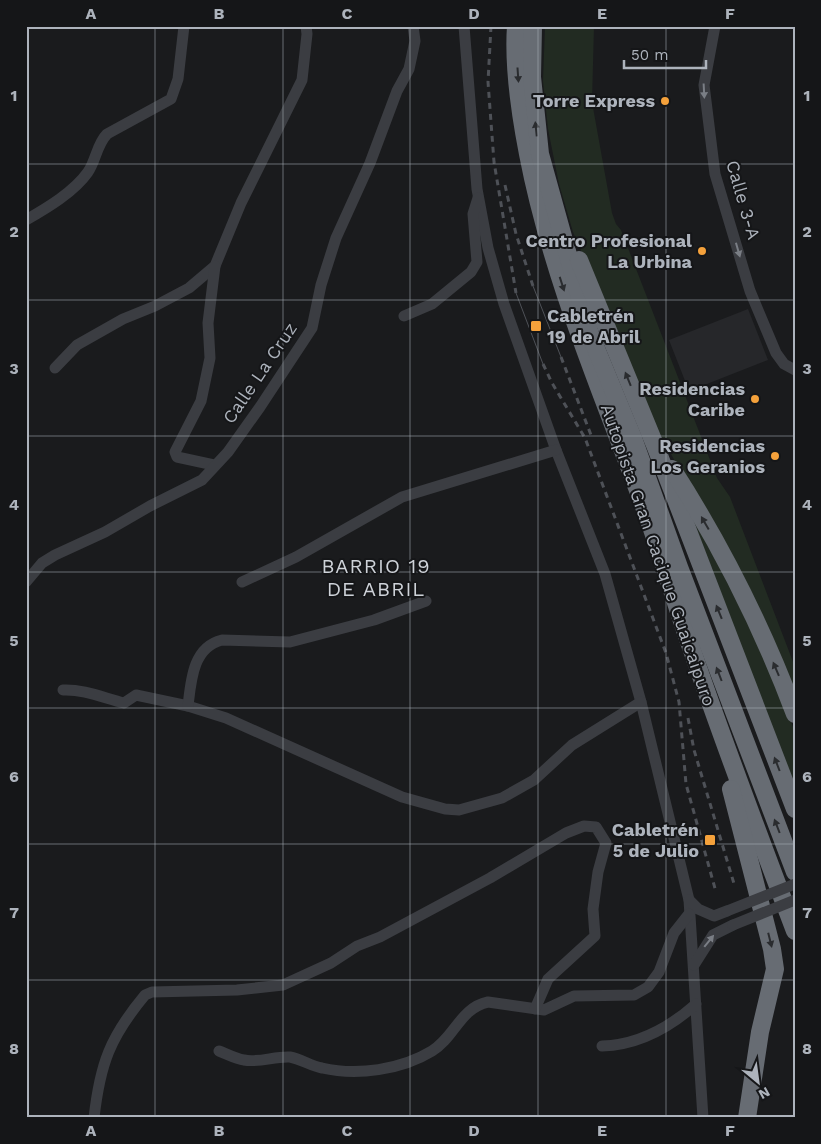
<svg xmlns="http://www.w3.org/2000/svg" width="821" height="1144" font-family="'Work Sans',sans-serif">
	<style>
		.built { fill: #26272a }
		.green { fill: #222b22 }
		.lines { fill: none; stroke-linecap: round; stroke-linejoin: round }
		.minor { stroke: #3b3d42; stroke-width: 11 }
		.highway { stroke: #676c73; stroke-width: 18 }
		.tram { stroke: #4e5157; stroke-width: 1 }
		.rail { stroke: #4e5157; stroke-width: 3; stroke-dasharray: 6 5; stroke-linecap: butt }
		.minor-bridge { stroke: #3b3d42; stroke-width: 11 }
		.oneway { fill: #2a2c2f }
		.oneway2 { fill: #7a7e85 }
		.grid { fill: none; stroke: #adb3bc; stroke-width: 1; stroke-opacity: 0.55 }
		.poi-dot { fill: #f4a13b; stroke: #151618; stroke-width: 2 }
		.labels { text-anchor: middle; stroke-width: 4; stroke-linejoin: round; paint-order: stroke }
		.poi-label { font-size: 18px; font-weight: bold; fill: #adb3bc; stroke: #151618; text-anchor: end }
		.street-label { font-size: 18px; fill: #adb3bc; stroke: #151618 }
		.quarter-label { font-size: 20px; letter-spacing: 1px; fill: #ced2d8; stroke: #151618 }
		.neatline { fill: none; stroke: #adb3bc; stroke-width: 2 }
		.grid-label { font-size: 16px; text-anchor: middle; font-weight: bold; fill: #adb3bc }
	</style>
	<rect width="100%" height="100%" fill="#1a1b1d"/>
	<polygon class="built" points="748,309 768,360 689,391 669,340"/>
	<g class="green">
		<polygon points="545,26 594,26 592,102 612,213 616,224 621,230 717,478 730,497 795,667 795,696 699,504 658,431 573,232 559,184 548,129 543,81"/>
		<polygon points="689,509 764,653 795,732 795,788"/>
	</g>
	<g class="lines">
		<g class="minor">
			<polyline points="464,26 477,189 488,248 504,304 556,450 605,574 641,702 689,900 703,1118"/>
			<polyline points="715,26 704,85 715,174 750,291 776,353 784,364 795,370"/>
			<path d="M26,220C47,208 74,192 88,172C96,160 97,144 107,134L171,99L178,79L184,26"/>
			<polyline points="404,316 432,304 471,272 477,262 473,214 478,198"/>
			<polyline points="55,368 77,345 123,319 155,306 189,288 215,266 241,203 302,80 307,34 306,26"/>
			<polyline points="214,465 177,457 175,452 201,401 210,358 208,323 215,266"/>
			<polyline points="26,582 42,563 55,555 105,532 150,506 202,480 228,452 260,407 312,328 321,285 336,238 370,163 397,91 409,69 415,41 413,26"/>
			<polyline points="242,582 296,557 402,497 556,450"/>
			<path d="M63,690C83,689 104,698 124,703L136,695L188,706L226,718L402,797L445,809L459,810L502,798L534,780L572,745L641,702"/>
			<path d="M188,706C191,680 193,647 222,640L290,642L374,620L426,601"/>
			<polyline points="689,900 698,909 714,916 727,911"/>
			<polyline points="694,965 713,935 733,925"/>
			<path d="M602,1046C639,1045 669,1028 696,1004"/>
			<path d="M219,1051C227,1054 236,1059 244,1060C259,1063 275,1056 290,1057C301,1059 311,1066 322,1068C357,1076 401,1070 432,1051C455,1037 460,1008 488,1002L544,1010L574,996L634,995L648,987L659,972L674,933L689,914"/>
			<path d="M94,1118C100,1064 110,1037 145,995L152,992L237,990L283,985L331,963L357,946L380,937L490,878L566,833L584,826L596,827L606,843L598,872L593,909L595,936L548,979L535,1009"/>
		</g>
		<g class="highway">
			<path d="M516,26C513,68 520,113 528,154C552,279 603,394 646,512C663,559 676,606 693,653C725,746 760,839 795,931"/>
			<polyline points="533,26 532,77 540,154 590,334 633,438 679,567 795,872"/>
			<polyline points="579,260 655,445 795,809"/>
			<path d="M672,469C721,545 763,629 795,714"/>
			<polyline points="731,789 772,949 775,969 760,1032 747,1118"/>
		</g>
		<g class="tram">
			<polyline points="533,286 561,357"/>
			<polyline points="516,293 543,364"/>
		</g>
		<g class="rail">
			<polyline points="491,26 488,82 494,162 516,293"/>
			<polyline points="505,185 516,234 533,286"/>
			<polyline points="561,357 591,435"/>
			<polyline points="543,364 552,383 585,438 666,653 679,702 686,784 716,892"/>
			<polyline points="688,718 694,750 735,887"/>
		</g>
		<g class="minor-bridge">
			<polyline points="727,911 795,884"/>
			<polyline points="733,925 795,900"/>
		</g>
	</g>
	<defs><path id="oneway-solid" d="M-6-.8H1V-3.2L6.5 0L1 3.2V.8H-6Z" transform="scale(1.25)"/></defs>
	<g class="oneway">
		<use href="#oneway-solid" transform="translate(518 75) rotate(86)"/>
		<use href="#oneway-solid" transform="translate(536 129) rotate(-96)"/>
		<use href="#oneway-solid" transform="translate(562 284) rotate(72)"/>
		<use href="#oneway-solid" transform="translate(628 379) rotate(-112)"/>
		<use href="#oneway-solid" transform="translate(705 523) rotate(-120)"/>
		<use href="#oneway-solid" transform="translate(719 612) rotate(-112)"/>
		<use href="#oneway-solid" transform="translate(776 669) rotate(-113)"/>
		<use href="#oneway-solid" transform="translate(719 674) rotate(-111)"/>
		<use href="#oneway-solid" transform="translate(777 764) rotate(-111)"/>
		<use href="#oneway-solid" transform="translate(777 826) rotate(-111)"/>
		<use href="#oneway-solid" transform="translate(770 940) rotate(76)"/>
	</g>
	<g class="oneway2">
		<use href="#oneway-solid" transform="translate(704 91) rotate(87)"/>
		<use href="#oneway-solid" transform="translate(738 250) rotate(74)"/>
		<use href="#oneway-solid" transform="translate(709 941) rotate(-51)"/>
	</g>
	<path class="grid" d="M155,26V1118M283,26V1118M410,26V1118M538,26V1118M666,26V1118M26,164H795M26,300H795M26,436H795M26,572H795M26,708H795M26,844H795M26,980H795"/>
	<g class="poi-dot">
		<circle cx="665" cy="101" r="5"/>
		<circle cx="702" cy="251" r="5"/>
		<rect x="530" y="320" width="12" height="12" rx="2.5"/>
		<circle cx="755" cy="399" r="5"/>
		<circle cx="775" cy="456" r="5"/>
		<rect x="704" y="834" width="12" height="12" rx="2.5"/>
	</g>
	<g class="labels">
		<g class="poi-label">
			<text x="655" y="107">Torre Express</text>
			<text x="692" y="247">Centro Profesional<tspan x="692" dy="21">La Urbina</tspan></text>
			<text x="547" y="322" text-anchor="start">Cabletrén<tspan x="547" dy="21">19 de Abril</tspan></text>
			<text x="745" y="395">Residencias<tspan x="745" dy="21">Caribe</tspan></text>
			<text x="765" y="452">Residencias<tspan x="765" dy="21">Los Geranios</tspan></text>
			<text x="699" y="836">Cabletrén<tspan x="699" dy="21">5 de Julio</tspan></text>
		</g>
		<g class="street-label">
			<text transform="translate(743 200) rotate(74)" y="6">Calle 3-A</text>
			<text transform="translate(260 373) rotate(-56)" y="6">Calle La Cruz</text>
			<text transform="translate(658 555) rotate(71)" y="6">Autopista Gran Cacique Guaicaipuro</text>
		</g>
		<g class="quarter-label">
			<text x="376" y="573">BARRIO 19<tspan x="376" dy="23">DE ABRIL</tspan></text>
		</g>
	</g>
	<rect width="821" height="1144" fill="none" stroke="#151618" stroke-width="55"/>
	<g transform="translate(758 1082) rotate(151)" stroke="#151618" stroke-width="4" paint-order="stroke">
	<path d="M0-4L9 19L0 12L-9 19Z" fill="#adb3bc"/>
	<text y="-8" font-size="14" font-weight="bold" text-anchor="middle" fill="#adb3bc">N</text>
	</g>
	<path d="M624 60v8h82v-8" fill="none" stroke="#adb3bc" stroke-width="2.5"/>
	<text x="631" y="60" font-size="15" fill="#adb3bc" stroke="#151618" stroke-width="4" paint-order="stroke">50 m</text>
	<rect x="28" y="28" width="766" height="1088" class="neatline"/>
	<g class="grid-label">
		<text x="91" y="19">A</text>
		<text x="219" y="19">B</text>
		<text x="347" y="19">C</text>
		<text x="474" y="19">D</text>
		<text x="602" y="19">E</text>
		<text x="730" y="19">F</text>
		<text x="14" y="101">1</text>
		<text x="807" y="101">1</text>
		<text x="14" y="237">2</text>
		<text x="807" y="237">2</text>
		<text x="14" y="374">3</text>
		<text x="807" y="374">3</text>
		<text x="14" y="510">4</text>
		<text x="807" y="510">4</text>
		<text x="14" y="646">5</text>
		<text x="807" y="646">5</text>
		<text x="14" y="782">6</text>
		<text x="807" y="782">6</text>
		<text x="14" y="918">7</text>
		<text x="807" y="918">7</text>
		<text x="14" y="1054">8</text>
		<text x="807" y="1054">8</text>
		<text x="91" y="1136">A</text>
		<text x="219" y="1136">B</text>
		<text x="347" y="1136">C</text>
		<text x="474" y="1136">D</text>
		<text x="602" y="1136">E</text>
		<text x="730" y="1136">F</text>
	</g>
</svg>
